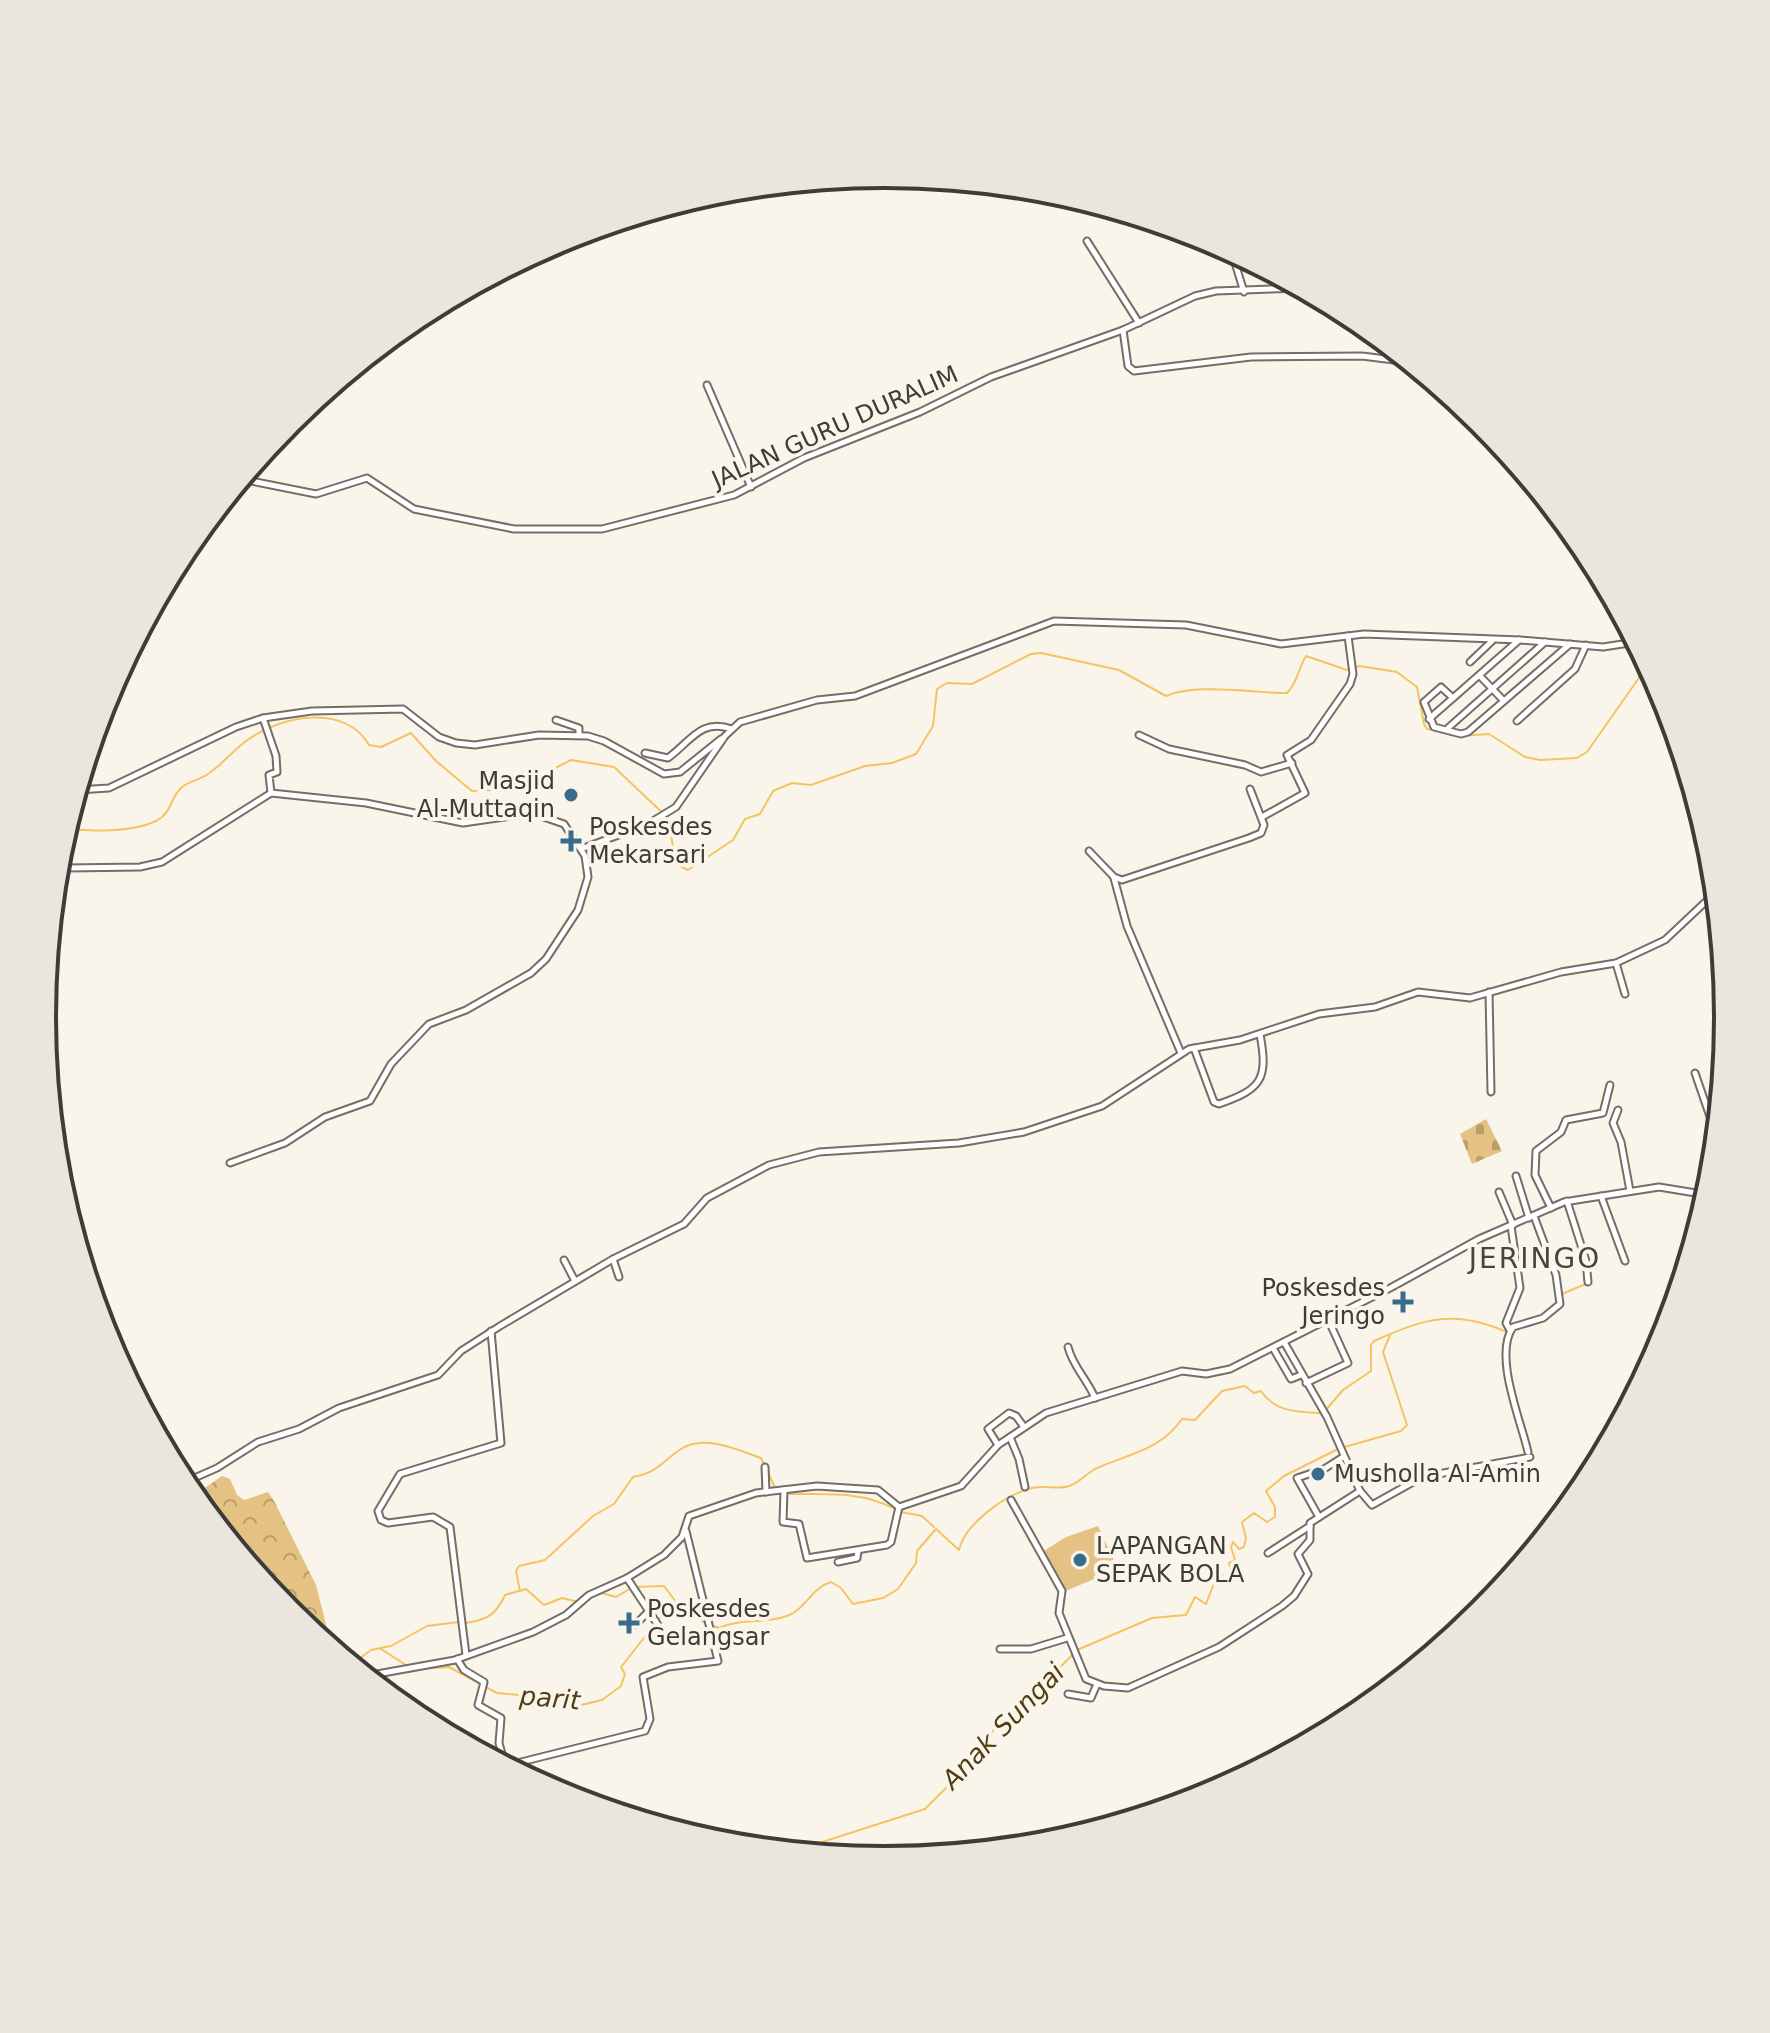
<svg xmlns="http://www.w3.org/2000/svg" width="1770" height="2033" font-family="'DejaVu Sans',sans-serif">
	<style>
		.forest { fill: url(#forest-crowns) }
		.cemetery { fill: url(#cemetery-stones) }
		.green { fill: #e3c284 }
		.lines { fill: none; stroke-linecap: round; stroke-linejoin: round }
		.stream { stroke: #f4c463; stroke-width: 2 }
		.minor-casing { stroke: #736e66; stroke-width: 9 }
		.minor { stroke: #fff; stroke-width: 5 }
		.poi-dot { fill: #376d88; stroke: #faf5eb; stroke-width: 3 }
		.labels { text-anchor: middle; stroke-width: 8; stroke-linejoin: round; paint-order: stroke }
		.street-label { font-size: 24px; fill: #3e3c38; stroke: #faf5eb }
		.poi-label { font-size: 24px; fill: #3e3c38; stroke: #faf5eb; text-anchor: start }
		.water-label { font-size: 26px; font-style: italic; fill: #523e15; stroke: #faf5eb }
		.quarter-label { font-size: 28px; letter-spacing: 2px; fill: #49453d; stroke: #faf5eb }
		.rim { fill: none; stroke: #3e3c38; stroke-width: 4 }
	</style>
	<defs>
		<pattern id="forest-crowns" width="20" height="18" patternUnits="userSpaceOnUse" patternTransform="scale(2)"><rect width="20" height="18" fill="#e3c284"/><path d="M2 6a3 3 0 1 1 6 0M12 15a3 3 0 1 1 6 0" fill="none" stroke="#b99f6d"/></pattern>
		<pattern id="cemetery-stones" width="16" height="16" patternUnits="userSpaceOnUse" patternTransform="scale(2)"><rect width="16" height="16" fill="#e3c284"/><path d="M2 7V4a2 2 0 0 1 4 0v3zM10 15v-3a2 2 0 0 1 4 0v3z" fill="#b99f6d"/></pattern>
	</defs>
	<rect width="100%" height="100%" fill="#faf5eb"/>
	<polygon class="forest" points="222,1476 230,1479 237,1495 244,1500 268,1492 273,1499 316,1585 327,1628 320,1638 289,1612 193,1496"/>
	<polygon class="cemetery" points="1486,1119 1502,1151 1472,1164 1460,1134"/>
	<polygon class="green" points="1098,1526 1118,1569 1063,1592 1042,1552 1066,1537"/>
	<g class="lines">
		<g class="stream">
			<polyline points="1460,736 1489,734 1525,757 1540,760 1577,758 1587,752 1648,665"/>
			<path d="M65,829C93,831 131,833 156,821C172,813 169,800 181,788C188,781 200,780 208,774C223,764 234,749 249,739C283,715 345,704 369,745L381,747L411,733L436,761L472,791L515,789L571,760L614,767L668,818L676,864L688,870L733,840L745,819L760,814L773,791L792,783L811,785L865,766L892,763L916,754L933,726L937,689L947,683L972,684L1031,654L1041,653L1119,670L1166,696C1196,683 1252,693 1287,693C1298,682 1298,669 1306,656L1347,670L1359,666L1397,672L1417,687L1424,724L1427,729L1443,731"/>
			<polyline points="1562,1294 1588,1283"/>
			<path d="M1325,1411L1343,1390L1371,1371V1345L1374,1341C1426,1318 1454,1309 1507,1332"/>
			<polyline points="1341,1448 1401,1431 1407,1425 1383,1352 1390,1335"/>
			<polyline points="768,1472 775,1488"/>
			<path d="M778,1494C816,1495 859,1489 895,1509"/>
			<polyline points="901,1512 922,1516 934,1527"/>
			<path d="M520,1591L516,1571L519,1566L545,1560L593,1516L614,1504L633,1477C659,1472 661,1462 681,1449C705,1434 738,1450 761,1458L765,1466"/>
			<polyline points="592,1596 602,1593 616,1597 633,1587 664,1586 679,1606 705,1623"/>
			<path d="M465,1623C487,1620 496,1615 505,1595L526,1589L544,1605L562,1598L579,1602"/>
			<path d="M711,1625L719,1628C742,1618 765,1624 787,1616C806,1609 811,1588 831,1582L841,1588L853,1604L883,1598L898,1589L916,1563L917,1551L936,1529L959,1550C965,1523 1007,1494 1032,1488C1045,1485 1057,1490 1069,1486C1079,1483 1086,1474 1095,1469C1127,1454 1160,1451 1182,1419L1195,1420L1222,1391L1245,1386L1254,1393L1261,1391C1275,1412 1297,1412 1321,1413"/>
			<polyline points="381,1649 409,1667"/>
			<polyline points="352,1664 371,1650 391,1646 427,1626 458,1622"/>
			<polyline points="419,1669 449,1667 497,1693 531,1696 573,1707 602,1700 621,1686 625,1674 621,1667 670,1605 678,1606"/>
			<polyline points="794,1851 925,1809 964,1770 1001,1720 1022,1706 1077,1650 1152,1618 1186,1615 1195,1597 1206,1604 1219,1570 1227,1583 1232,1577 1229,1563 1235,1560 1231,1547 1233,1542 1239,1549 1244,1547 1246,1538 1242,1522 1254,1513 1267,1522 1275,1517 1275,1507 1266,1491 1284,1476 1338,1449"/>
		</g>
		<g class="minor-casing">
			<g id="minor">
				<polyline points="1087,241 1139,323"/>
				<polyline points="1231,250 1244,292"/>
				<polyline points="1123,330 1128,366 1134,371 1251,357 1362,356 1410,362"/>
				<polyline points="707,385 751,487"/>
				<polyline points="241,479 316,494 367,478 414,509 514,529 602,529 734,495 804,458 920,412 991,377 1123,330 1195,296 1216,291 1302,288"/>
				<polyline points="1519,640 1453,698 1441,687 1424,702 1434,727 1461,734 1468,732 1570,644"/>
				<polyline points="1470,662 1492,641"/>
				<polyline points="1480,676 1503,700"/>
				<polyline points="1429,719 1453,698"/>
				<polyline points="556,720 579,728 579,735"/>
				<polyline points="1517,721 1575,669 1586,645"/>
				<polyline points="1448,728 1545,642"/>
				<polyline points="1139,735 1169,749 1245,765 1261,772 1292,763"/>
				<path d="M645,753L668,758C691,741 701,718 732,729"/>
				<polyline points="77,790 109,788 236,727 263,718"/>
				<polyline points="271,793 269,775 277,772 276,756 263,718 312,711 403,709 439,737 456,743 475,745 539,735 588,736 604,741 664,774 680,772 721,739"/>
				<polyline points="1262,817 1305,793 1287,755 1311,740 1350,684 1353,674 1348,636"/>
				<polyline points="581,849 648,824 676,807 725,736 740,722 817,700 855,696 1054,621 1186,625 1281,644 1364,634 1520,640 1603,647 1636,642"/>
				<polyline points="1089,851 1114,877 1122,880 1249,838 1261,833 1264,825 1250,789"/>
				<polyline points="56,874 66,868 140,867 162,862 271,793 366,803 463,823 532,813 564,824 585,856 588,877 578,910 546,959 531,973 466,1010 429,1024 391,1064 370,1101 325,1117 285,1143 230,1163"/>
				<polyline points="1114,878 1127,926 1181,1053"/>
				<polyline points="1616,963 1625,994"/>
				<polyline points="1489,992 1491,1092"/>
				<path d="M1194,1048L1214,1102L1219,1104C1263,1089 1268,1078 1260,1034"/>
				<polyline points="1695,1073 1716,1134"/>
				<polyline points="1618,1110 1613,1123 1621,1142 1630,1191"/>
				<polyline points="1516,1176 1529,1218"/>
				<polyline points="1499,1192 1513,1225"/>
				<polyline points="1601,1196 1625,1261"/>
				<polyline points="1567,1201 1586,1261 1588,1282"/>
				<polyline points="1551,1208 1535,1175 1536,1151 1561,1132 1566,1120 1603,1113 1610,1085"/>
				<polyline points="613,1259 619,1277"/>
				<polyline points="564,1260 575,1281"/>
				<polyline points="1510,1330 1506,1323 1520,1288 1511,1226"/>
				<path d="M1068,1347C1073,1367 1087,1379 1095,1398"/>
				<polyline points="1273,1348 1291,1379 1301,1375"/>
				<polyline points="1306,1383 1348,1363 1328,1319"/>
				<polyline points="1010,1437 1019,1459 1025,1487"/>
				<polyline points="998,1445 988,1429 1009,1413 1016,1416 1024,1427"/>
				<path d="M1528,1452C1521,1421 1493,1355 1513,1327L1543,1318L1560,1304L1556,1275L1534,1216"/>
				<polyline points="765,1467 766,1492"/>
				<polyline points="183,1483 217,1468 258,1442 299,1429 339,1408 438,1375 461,1351 500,1326 613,1259 684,1224 707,1198 769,1165 819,1152 959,1143 1024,1132 1102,1106 1189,1049 1240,1040 1319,1014 1375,1007 1418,992 1470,998 1561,972 1616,963 1665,940 1716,892"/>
				<polyline points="784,1490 783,1522 799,1524 807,1558 887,1545 891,1542 899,1507"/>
				<polyline points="1360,1491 1372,1505 1422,1477 1530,1457"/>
				<polyline points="1011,1500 1062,1591 1059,1613 1086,1679 1104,1686 1128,1688 1219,1647 1282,1606 1294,1596 1308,1574 1298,1554 1310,1540 1310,1523 1360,1491 1327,1417 1284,1342"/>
				<polyline points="1319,1517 1297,1478 1324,1469 1343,1457"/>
				<polyline points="1268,1553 1310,1526"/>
				<polyline points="838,1562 857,1558 858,1551"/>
				<polyline points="627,1578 658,1625"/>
				<polyline points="636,1624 649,1611"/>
				<polyline points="1000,1649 1031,1649 1067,1638"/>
				<polyline points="466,1655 450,1527 433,1517 388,1523 381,1520 378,1511 400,1474 501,1443 491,1331"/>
				<polyline points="457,1659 464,1670 484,1682 478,1705 501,1718 499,1743 505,1765"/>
				<polyline points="366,1676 455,1660 533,1632 566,1615 589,1595 627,1578 664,1555 682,1537 689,1516 756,1493 817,1486 878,1490 899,1507 961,1486 998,1445 1046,1413 1182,1371 1206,1374 1230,1369 1392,1287 1479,1239 1564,1202 1659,1187 1708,1195"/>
				<polyline points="1068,1694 1091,1698 1097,1684"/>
				<polyline points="514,1770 521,1762 645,1731 650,1719 643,1677 668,1667 718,1661 686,1531"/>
			</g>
		</g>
		<use href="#minor" class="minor"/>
	</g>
	<g class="poi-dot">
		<circle cx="571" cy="795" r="8"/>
		<path d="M567 829h8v8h8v8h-8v8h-8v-8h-8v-8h8z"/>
		<path d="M1399 1290h8v8h8v8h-8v8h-8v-8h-8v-8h8z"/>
		<circle cx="1318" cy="1474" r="8"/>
		<circle cx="1080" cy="1560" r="8"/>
		<path d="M625 1611h8v8h8v8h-8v8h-8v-8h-8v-8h8z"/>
	</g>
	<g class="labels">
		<g class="street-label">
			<text transform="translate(835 427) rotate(-24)" y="8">JALAN GURU DURALIM</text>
		</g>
		<g class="poi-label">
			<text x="555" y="789" text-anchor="end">Masjid<tspan x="555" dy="28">Al-Muttaqin</tspan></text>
			<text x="589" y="835">Poskesdes<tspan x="589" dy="28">Mekarsari</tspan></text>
			<text x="1385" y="1296" text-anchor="end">Poskesdes<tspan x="1385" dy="28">Jeringo</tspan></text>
			<text x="1334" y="1482">Musholla Al-Amin</text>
			<text x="1096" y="1554">LAPANGAN<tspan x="1096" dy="28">SEPAK BOLA</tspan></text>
			<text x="647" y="1617">Poskesdes<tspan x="647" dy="28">Gelangsar</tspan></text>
		</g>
		<g class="water-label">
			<text transform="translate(550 1698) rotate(5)" y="9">parit</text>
			<text transform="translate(1003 1726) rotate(-46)" y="9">Anak Sungai</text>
		</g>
		<g class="quarter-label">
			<text x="1535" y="1268">JERINGO</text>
		</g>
	</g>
	<path d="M0 0H1770V2033H0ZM56 1017a829 829 0 1 1 1658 0a829 829 0 1 1-1658 0Z" fill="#ebe6dd" fill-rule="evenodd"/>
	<path class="rim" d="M56 1017a829 829 0 1 1 1658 0a829 829 0 1 1-1658 0Z"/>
</svg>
